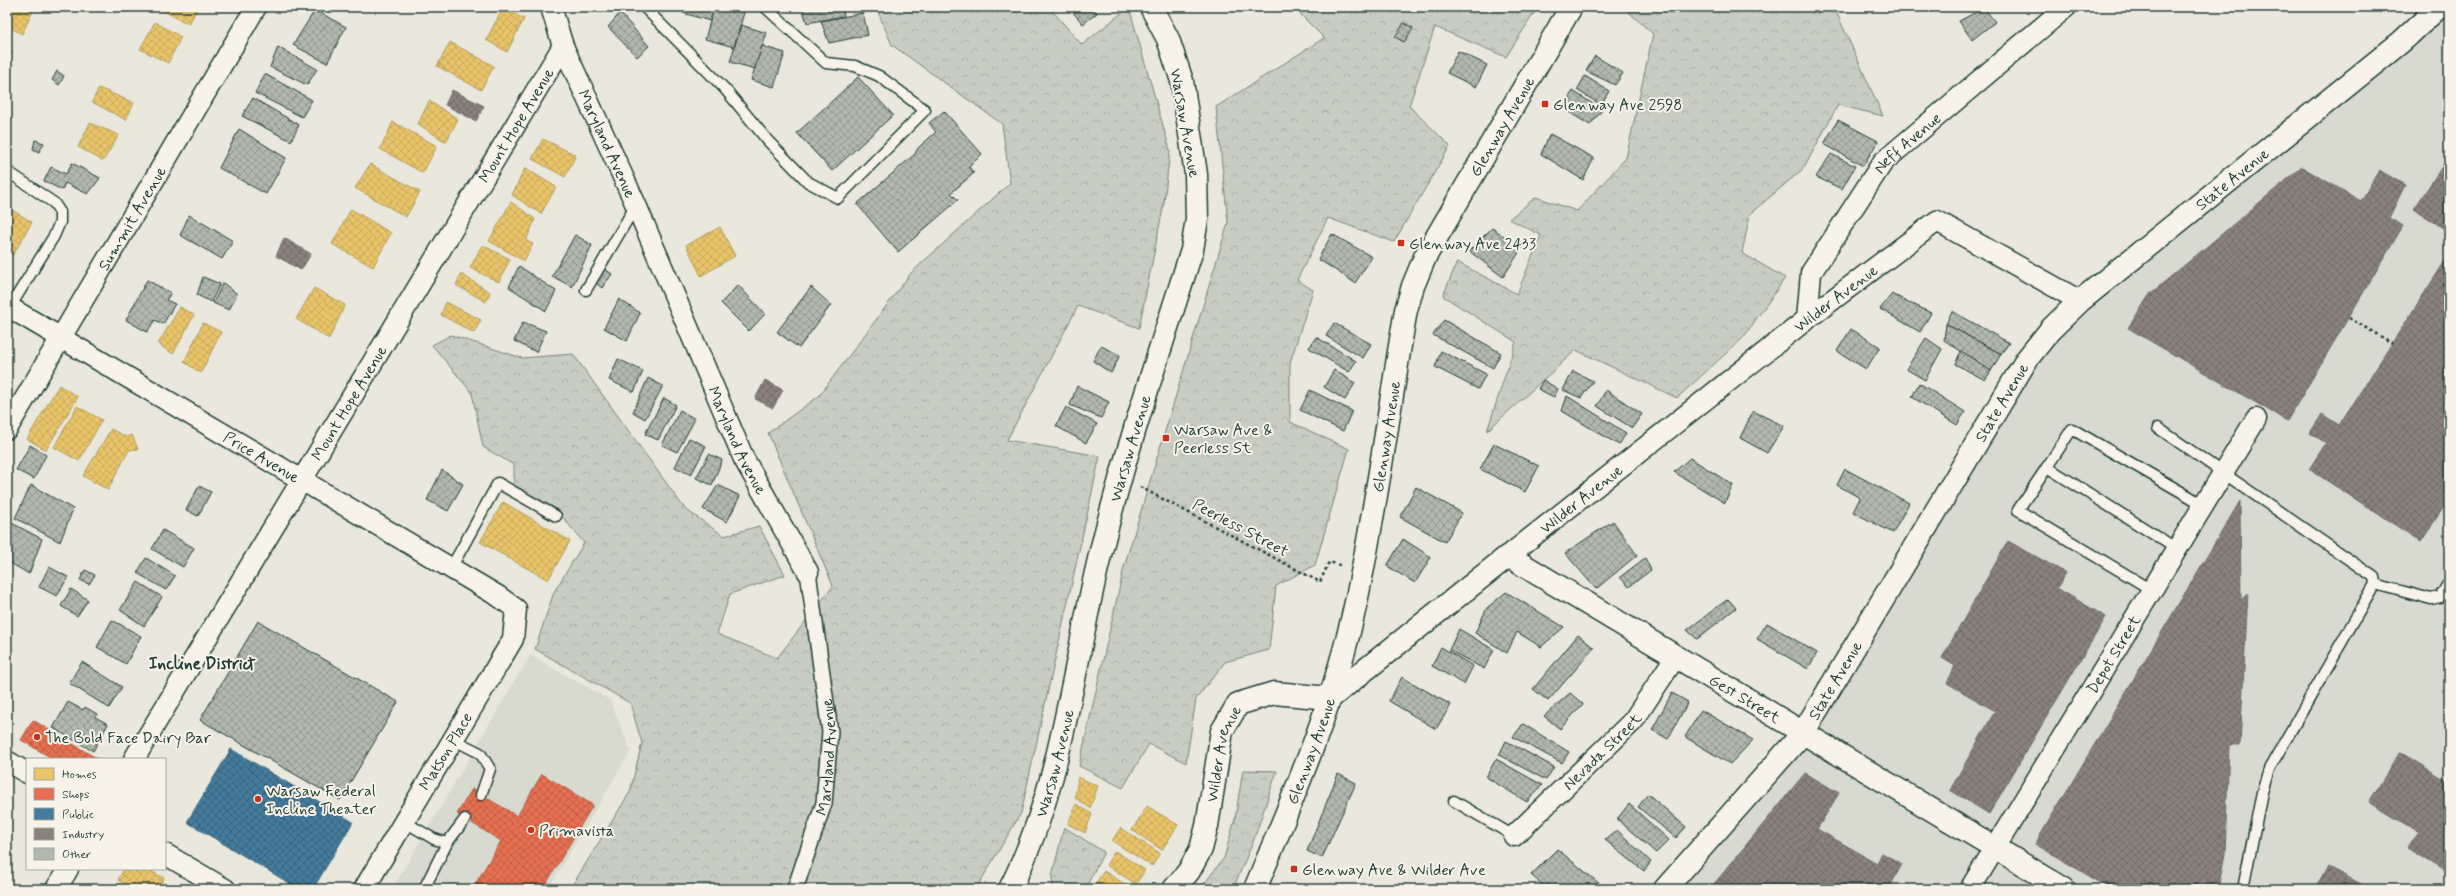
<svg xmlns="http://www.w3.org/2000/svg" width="2456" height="896" font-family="Mynerve,sans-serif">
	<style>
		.built { fill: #d9dacf }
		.forest { fill: url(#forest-crowns); stroke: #74847a }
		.homes { fill: url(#homes-cross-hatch); stroke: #ac9c5a }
		.shops { fill: url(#shops-cross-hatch); stroke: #ab6048 }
		.public { fill: url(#public-cross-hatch); stroke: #3a687e }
		.industry { fill: url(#industry-cross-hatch); stroke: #6a6d66 }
		.building { fill: url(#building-cross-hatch); stroke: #1f3d34 }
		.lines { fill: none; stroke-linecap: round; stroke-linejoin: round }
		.service-casing { stroke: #1f3d34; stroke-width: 13 }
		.pedestrian-casing { stroke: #1f3d34; stroke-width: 18 }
		.minor-casing { stroke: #1f3d34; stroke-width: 23 }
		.tertiary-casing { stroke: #1f3d34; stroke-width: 25 }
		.secondary-casing { stroke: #1f3d34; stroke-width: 25 }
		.primary-casing { stroke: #1f3d34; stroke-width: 25 }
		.path { stroke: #1f3d34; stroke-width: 2.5; stroke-dasharray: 3 3; stroke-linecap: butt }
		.service { stroke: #f7f3e8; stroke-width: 10 }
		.pedestrian { stroke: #f7f3e8; stroke-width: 15 }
		.minor { stroke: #f7f3e8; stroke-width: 20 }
		.tertiary { stroke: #f7f3e8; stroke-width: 22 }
		.secondary { stroke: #f7f3e8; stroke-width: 22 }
		.primary { stroke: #f7f3e8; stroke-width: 22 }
		.poi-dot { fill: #c8321e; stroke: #f7f3e8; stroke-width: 1.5 }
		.labels { text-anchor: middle; stroke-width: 4; stroke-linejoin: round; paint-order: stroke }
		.poi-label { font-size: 16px; fill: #1f3d34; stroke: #f7f3e8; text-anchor: start }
		.street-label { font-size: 16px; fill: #1f3d34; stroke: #f7f3e8 }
		.neighbourhood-label { font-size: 17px; font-weight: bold; fill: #1f3d34; stroke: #f7f3e8 }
	</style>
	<defs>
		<pattern id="forest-crowns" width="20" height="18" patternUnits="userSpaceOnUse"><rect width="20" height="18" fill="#c8ccc1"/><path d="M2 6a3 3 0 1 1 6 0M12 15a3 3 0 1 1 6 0" fill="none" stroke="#abb0a6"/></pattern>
		<pattern id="homes-cross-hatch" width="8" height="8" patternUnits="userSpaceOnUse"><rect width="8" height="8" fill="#e9c46a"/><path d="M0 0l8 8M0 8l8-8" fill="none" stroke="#c7a95c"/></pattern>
		<pattern id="shops-cross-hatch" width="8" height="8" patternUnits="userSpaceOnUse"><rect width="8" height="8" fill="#e76f51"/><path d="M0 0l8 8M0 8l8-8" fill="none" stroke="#bb5c44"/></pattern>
		<pattern id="public-cross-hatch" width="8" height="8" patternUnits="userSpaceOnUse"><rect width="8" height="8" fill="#457b9d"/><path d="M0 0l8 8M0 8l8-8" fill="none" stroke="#36617a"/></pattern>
		<pattern id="industry-cross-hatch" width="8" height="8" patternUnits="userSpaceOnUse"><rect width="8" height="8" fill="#8a817c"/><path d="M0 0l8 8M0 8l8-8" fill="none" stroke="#706b66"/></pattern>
		<pattern id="building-cross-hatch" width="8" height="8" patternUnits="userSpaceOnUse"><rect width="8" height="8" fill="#b2b8ae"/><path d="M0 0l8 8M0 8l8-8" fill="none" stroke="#90978e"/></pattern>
	</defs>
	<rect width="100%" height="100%" fill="#eae8dd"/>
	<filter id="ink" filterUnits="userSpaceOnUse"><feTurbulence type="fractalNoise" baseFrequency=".025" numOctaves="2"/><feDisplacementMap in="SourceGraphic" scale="8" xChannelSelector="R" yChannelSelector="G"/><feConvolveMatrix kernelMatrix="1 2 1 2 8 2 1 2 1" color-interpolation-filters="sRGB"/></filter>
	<g filter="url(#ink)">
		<g class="built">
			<polygon points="2449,7 2449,889 2064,889 2039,874 2031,889 1665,889 1803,733 2027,359"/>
			<polygon points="530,655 610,700 631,751 548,889 392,889"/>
		</g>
		<g class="forest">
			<polygon points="876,7 1049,7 1082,45 1129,7 1170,150 1164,203 1139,328 1078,306 1007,440 1100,456 1021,813 976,889 570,889 630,792 642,743 630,703 535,649 554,592 584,543 561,515 514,487 514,465 483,447 472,393 432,345 451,335 522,358 573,354 685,509 724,536 759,526 785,575 730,594 717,634 777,658 833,586 768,433 819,396 911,273 1010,183 1002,124 892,45"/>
			<polygon points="1293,7 1538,7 1506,57 1435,27 1409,106 1450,146 1394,242 1328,218 1297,280 1313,290 1290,363 1290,422 1349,449 1315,565 1276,586 1269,650 1225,662 1196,699 1186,763 1149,744 1123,788 1079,766 1124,567 1228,223 1216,107 1324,38"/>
			<polygon points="1623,7 1834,7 1883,116 1838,105 1804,168 1750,214 1742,253 1785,278 1743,338 1677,398 1576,350 1487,431 1516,342 1443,296 1457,262 1517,294 1541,235 1509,219 1536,197 1577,211 1626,158 1653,34"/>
			<polygon points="1243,770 1277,771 1253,842 1233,889 1200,889 1224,858 1235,819"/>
			<polygon points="1064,827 1104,852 1085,889 1053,889 1052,876"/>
		</g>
		<g class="homes">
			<polygon points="7,7 25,7 33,11 22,34 7,26"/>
			<polygon points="162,7 198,7 189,24 161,10"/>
			<polygon points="503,8 524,19 507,52 486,40"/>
			<polygon points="155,22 181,37 168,63 140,49"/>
			<polygon points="450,42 494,66 481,90 437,66"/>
			<polygon points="7,49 13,52 7,62"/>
			<polygon points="99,88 134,103 126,120 92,102"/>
			<polygon points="429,101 458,119 446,142 418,124"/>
			<polygon points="393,122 437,146 423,173 380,149"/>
			<polygon points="90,123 119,135 103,161 78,147"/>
			<polygon points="543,139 576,155 565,177 532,159"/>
			<polygon points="370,164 420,192 406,217 355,188"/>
			<polygon points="525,168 556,187 541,214 512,195"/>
			<polygon points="511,202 535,219 526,241 533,244 524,261 489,241"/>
			<polygon points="7,207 32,222 13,255 7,252"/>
			<polygon points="351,209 391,233 373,267 332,244"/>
			<polygon points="720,227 735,256 701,276 686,245"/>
			<polygon points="482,245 510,259 499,282 470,268"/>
			<polygon points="461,274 490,292 486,302 456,285"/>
			<polygon points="314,288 345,305 329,339 296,319"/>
			<polygon points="446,302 481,320 474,333 441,315"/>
			<polygon points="180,307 194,315 173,354 158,344"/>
			<polygon points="203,323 221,332 201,373 184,362"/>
			<polygon points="59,385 78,397 46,450 27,439"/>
			<polygon points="77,406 102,420 79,461 54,447"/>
			<polygon points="111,429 126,437 132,435 138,449 129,450 108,490 83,476"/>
			<polygon points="503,502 570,541 548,580 480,542"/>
			<polygon points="1078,777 1098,786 1090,808 1075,798"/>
			<polygon points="1076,804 1092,814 1085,833 1068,824"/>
			<polygon points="1147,806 1178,825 1162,850 1132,830"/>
			<polygon points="1120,828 1160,853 1152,866 1112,841"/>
			<polygon points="1115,851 1145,870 1136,884 1106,865"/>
			<polygon points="124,869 147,869 164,878 158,889 134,889 118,880"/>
			<polygon points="1104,871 1131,888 1130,889 1092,889"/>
		</g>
		<g class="shops">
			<polygon points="33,720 98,759 53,759 21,740"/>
			<polygon points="542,774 593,805 543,889 479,889 474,886 501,841 457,814 472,789 517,816"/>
		</g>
		<polygon class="public" points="231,749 353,822 313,889 299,889 187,822"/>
		<g class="industry">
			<polygon points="452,90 484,106 476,121 445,105"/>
			<polygon points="2445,162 2449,165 2449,232 2414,209"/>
			<polygon points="2302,167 2361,201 2379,170 2405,185 2389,218 2403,226 2287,421 2128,328 2150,294"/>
			<polygon points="284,238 311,254 301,270 276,256"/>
			<polygon points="2449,255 2449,499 2421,542 2309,469 2326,443 2310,433 2322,414 2339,425"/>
			<polygon points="765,380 783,390 773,408 755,399"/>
			<polygon points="2240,501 2241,600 2248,593 2240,745 2229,745 2225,854 2218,889 2111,889 2035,844"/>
			<polygon points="2008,541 2066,573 2057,588 2106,617 1989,814 1950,790 1995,711 1947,683 1955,666 1942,658"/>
			<polygon points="2400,752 2449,782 2449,874 2407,848 2418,832 2369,802"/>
			<polygon points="1805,773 1839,793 1781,889 1737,889 1719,878"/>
			<polygon points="1817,829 1877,863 1882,853 1902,864 1889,889 1781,889"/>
			<polygon points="2328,867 2369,888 2314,889"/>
			<polygon points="1719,878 1737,889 1709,889"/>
		</g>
		<g class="building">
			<polygon points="685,7 714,7 710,21 683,13"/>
			<polygon points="714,7 745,9 734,47 705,39"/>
			<polygon points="802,7 842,7 844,16 807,23"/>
			<polygon points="1073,7 1092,7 1097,13 1083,24 1070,9"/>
			<polygon points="1984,8 1995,22 1972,40 1959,21"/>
			<polygon points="315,10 346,27 327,63 293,45"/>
			<polygon points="620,13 649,46 637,57 608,27"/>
			<polygon points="863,13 868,35 829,43 821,21"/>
			<polygon points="1404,23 1413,28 1404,42 1395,37"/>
			<polygon points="741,25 767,33 755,69 730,62"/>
			<polygon points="762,46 785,53 774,87 751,80"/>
			<polygon points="278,47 317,69 307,85 270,67"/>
			<polygon points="1458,51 1487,65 1476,87 1447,73"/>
			<polygon points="1595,56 1623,73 1615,85 1586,71"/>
			<polygon points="57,71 64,76 59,85 52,80"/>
			<polygon points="265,74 312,100 302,117 255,93"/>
			<polygon points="1585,76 1609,91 1601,105 1577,90"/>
			<polygon points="858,77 893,115 832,171 797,133"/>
			<polygon points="1573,91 1602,110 1590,125 1562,108"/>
			<polygon points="253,98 299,125 291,141 242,116"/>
			<polygon points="944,111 982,154 969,167 974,173 951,193 958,200 898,252 857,204 915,154 918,148 936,132 929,123"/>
			<polygon points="1838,120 1878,141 1863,166 1824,144"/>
			<polygon points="239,129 286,158 266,194 219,168"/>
			<polygon points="1550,134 1594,158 1583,180 1541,154"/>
			<polygon points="35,140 44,143 39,152 33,149"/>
			<polygon points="1831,154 1855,166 1842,189 1816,177"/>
			<polygon points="72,163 100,178 88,194 65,183 62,190 44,181 51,167 66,174"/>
			<polygon points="189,215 233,241 222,259 180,235"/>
			<polygon points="1492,228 1522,248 1503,277 1469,251"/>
			<polygon points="1332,234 1372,257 1355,283 1318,259"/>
			<polygon points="575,235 592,245 572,287 552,276"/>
			<polygon points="519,266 556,291 546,311 509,287"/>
			<polygon points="605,269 612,274 602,288 596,283"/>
			<polygon points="203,277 220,284 211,302 197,295"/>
			<polygon points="147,280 171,293 166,300 175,304 163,324 155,320 147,332 126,320"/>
			<polygon points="223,283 237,294 229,310 213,303"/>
			<polygon points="738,285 765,314 749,331 721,303"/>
			<polygon points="811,287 831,305 799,348 777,332"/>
			<polygon points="1892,294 1931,313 1920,332 1880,309"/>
			<polygon points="619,299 640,313 627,341 604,328"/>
			<polygon points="1952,311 2009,343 2001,354 1946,324"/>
			<polygon points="1444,320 1501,353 1493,368 1433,335"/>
			<polygon points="523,322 546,331 536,352 514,341"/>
			<polygon points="1334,323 1371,344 1363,358 1326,336"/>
			<polygon points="1946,324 2001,354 1991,371 1944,340"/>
			<polygon points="1851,329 1880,347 1866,369 1837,351"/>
			<polygon points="1316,337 1356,361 1349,372 1309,348"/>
			<polygon points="1926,338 1942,349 1925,380 1906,369"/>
			<polygon points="1101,346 1120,355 1111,373 1093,361"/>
			<polygon points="1441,351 1486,374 1478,389 1435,367"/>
			<polygon points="1961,351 1991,371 1985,380 1955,364"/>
			<polygon points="618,359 643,371 634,392 609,380"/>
			<polygon points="1334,370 1355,383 1345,400 1324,387"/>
			<polygon points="1573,371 1593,381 1581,398 1563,390"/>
			<polygon points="648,378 663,386 645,419 633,412"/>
			<polygon points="1543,380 1558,389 1554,397 1538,389"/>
			<polygon points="1919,383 1965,412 1957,425 1912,397"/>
			<polygon points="1077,386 1109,402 1101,418 1070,405"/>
			<polygon points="1310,390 1352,411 1343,431 1300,410"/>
			<polygon points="1606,390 1642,414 1632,428 1597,406"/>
			<polygon points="1567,396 1626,433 1619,445 1562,411"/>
			<polygon points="664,398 676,405 658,440 645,434"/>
			<polygon points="1066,407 1097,424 1086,443 1056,426"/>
			<polygon points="680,410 695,419 677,452 662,445"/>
			<polygon points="1753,411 1784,426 1767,453 1740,438"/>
			<polygon points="689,438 706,446 691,475 675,467"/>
			<polygon points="1494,444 1539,466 1525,492 1480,469"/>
			<polygon points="30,445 46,455 34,479 16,470"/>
			<polygon points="709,454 722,460 712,485 696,478"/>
			<polygon points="1690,458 1733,485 1725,503 1674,472"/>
			<polygon points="1845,469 1909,503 1893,533 1853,512 1860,498 1837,485"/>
			<polygon points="442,470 463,484 448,511 427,500"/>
			<polygon points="31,485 73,509 60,542 15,518"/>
			<polygon points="718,485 740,496 727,522 703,509"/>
			<polygon points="199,486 211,492 198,516 186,510"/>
			<polygon points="1416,487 1462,513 1445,542 1400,517"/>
			<polygon points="8,521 42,539 29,574 7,561"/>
			<polygon points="1613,521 1637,555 1596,589 1565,553"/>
			<polygon points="163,530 194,548 183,567 152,549"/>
			<polygon points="1403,539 1431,557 1415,583 1387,566"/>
			<polygon points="146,558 175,576 166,590 137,573"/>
			<polygon points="1645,558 1651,570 1629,587 1620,577"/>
			<polygon points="49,567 68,577 57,596 39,587"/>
			<polygon points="85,570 95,575 89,584 80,580"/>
			<polygon points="138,582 162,597 144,626 120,610"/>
			<polygon points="71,589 88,600 77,616 61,606"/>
			<polygon points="1506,592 1564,627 1541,647 1517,632 1507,653 1475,633 1487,608"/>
			<polygon points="1728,599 1736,608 1697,639 1687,630"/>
			<polygon points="112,620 141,636 126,664 97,647"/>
			<polygon points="258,621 398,702 340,800 200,720"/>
			<polygon points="1767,623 1817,653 1808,669 1757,639"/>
			<polygon points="1459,629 1494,650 1484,669 1449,650"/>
			<polygon points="1578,635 1594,648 1548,701 1533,689"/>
			<polygon points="1441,647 1473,666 1464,684 1432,666"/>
			<polygon points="82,662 122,687 109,708 69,683"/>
			<polygon points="1402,677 1451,705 1436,729 1389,701"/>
			<polygon points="1570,693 1583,704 1560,729 1544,716"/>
			<polygon points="1672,693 1688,702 1668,739 1652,730"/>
			<polygon points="68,702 83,710 85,707 97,714 95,717 108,724 93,751 53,728"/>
			<polygon points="1701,710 1753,740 1730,764 1685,737"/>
			<polygon points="1523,724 1569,752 1562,763 1513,737"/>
			<polygon points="1506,741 1554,767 1546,780 1499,755"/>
			<polygon points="1496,759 1542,785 1527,802 1486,777"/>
			<polygon points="1338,774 1356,783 1322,858 1307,851"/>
			<polygon points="1648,794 1686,827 1676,838 1638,807"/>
			<polygon points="1629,804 1669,840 1656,853 1617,819"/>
			<polygon points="1617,830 1651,862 1644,871 1605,840"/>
			<polygon points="1557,849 1606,889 1547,889 1531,875"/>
			<polygon points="105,884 115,889 102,889"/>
			<polygon points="1298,884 1308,889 1296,889"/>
		</g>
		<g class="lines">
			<g class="service-casing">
				<g id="service">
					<polyline points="644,7 725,89 768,141 808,182 838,198 925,110 879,76 855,66 826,63 765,7"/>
					<polyline points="7,171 54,203 60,212 60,222 54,236 10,307"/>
					<polyline points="586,290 636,205"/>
					<polyline points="2158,428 2374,577 2375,584 2269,769 2262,792 2243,889"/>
					<polyline points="2047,467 2018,510 2152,590"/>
					<polyline points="2177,549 2047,467 2072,429 2204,505"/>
					<polyline points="451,568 498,483 556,516"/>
					<polyline points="2375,584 2431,599 2440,597 2449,582"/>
					<polyline points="452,739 480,753 490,769 481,795"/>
					<polyline points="1454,801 1514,836"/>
					<polyline points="403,821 434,839 447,843 424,889"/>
					<polyline points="447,843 465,819"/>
				</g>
			</g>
			<g class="pedestrian-casing">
				<g id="pedestrian">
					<path id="s1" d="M795,889L824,803L830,732L808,572"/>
				</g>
			</g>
			<g class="minor-casing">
				<g id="minor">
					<path id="s2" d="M551,7L563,46L636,205L744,459L808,572"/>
					<path id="s3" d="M7,306L498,596L516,609L513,639L364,889"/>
					<path id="s4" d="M1807,319L1811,273L1883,162L2066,7"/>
					<path id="s5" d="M7,429L256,7"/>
					<path id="s6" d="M1508,556L1807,319L1937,221L2080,301"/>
					<path id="s7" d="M134,759L563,46"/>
					<polyline points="7,761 27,773"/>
					<path id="s8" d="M1514,836L1633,721L1676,656"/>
					<polyline points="165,854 225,889"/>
					<polyline points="56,889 68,869"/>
					<path id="s9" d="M1970,889L2256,419"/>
				</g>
			</g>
			<g class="tertiary-casing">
				<g id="tertiary">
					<path id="s10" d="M1330,698L1508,556L2064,889"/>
				</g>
			</g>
			<g class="secondary-casing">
				<g id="secondary">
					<path id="s11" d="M1010,889C1063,784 1073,664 1101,551C1126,449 1160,350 1192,250L1197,219L1196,174L1182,81L1168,39L1151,7"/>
					<path id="s12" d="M1174,889L1189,871L1201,849L1207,826L1222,731L1238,704L1274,693L1330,698"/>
					<path id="s13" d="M1665,889L1803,733L2027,359L2051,329L2080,301L2401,42L2439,7"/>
				</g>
			</g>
			<g class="primary-casing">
				<g id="primary">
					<path id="s14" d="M1255,889C1294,796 1335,701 1356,602C1377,506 1389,407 1406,310L1413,286L1425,257L1571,7"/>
				</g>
			</g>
			<g class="path">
				<polyline points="2349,318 2392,343"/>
				<polyline points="1140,487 1320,582 1329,562 1340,565"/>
			</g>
			<use href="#service" class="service"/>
			<use href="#pedestrian" class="pedestrian"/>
			<use href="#minor" class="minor"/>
			<use href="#tertiary" class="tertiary"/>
			<use href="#secondary" class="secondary"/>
			<use href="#primary" class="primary"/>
		</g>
	</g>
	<g class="poi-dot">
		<rect x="1541" y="100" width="8" height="8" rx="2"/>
		<rect x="1397" y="239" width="8" height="8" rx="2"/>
		<rect x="1162" y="434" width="8" height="8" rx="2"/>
		<circle cx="37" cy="737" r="4"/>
		<circle cx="258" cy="799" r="4"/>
		<circle cx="531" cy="830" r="4"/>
		<rect x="1290" y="865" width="8" height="8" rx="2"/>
	</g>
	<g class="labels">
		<g class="poi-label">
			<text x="1553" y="110">Glenway Ave 2598</text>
			<text x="1409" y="249">Glenway Ave 2433</text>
			<text x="1174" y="435">Warsaw Ave &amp;<tspan x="1174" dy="18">Peerless St</tspan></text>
			<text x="45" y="743">The Bold Face Dairy Bar</text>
			<text x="266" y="796">Warsaw Federal<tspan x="266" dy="18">Incline Theater</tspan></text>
			<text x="539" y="836">Primavista</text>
			<text x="1302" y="875">Glenway Ave &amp; Wilder Ave</text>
		</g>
		<g class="street-label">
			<text transform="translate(1186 123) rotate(80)" y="6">Warsaw Avenue</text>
			<text dy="6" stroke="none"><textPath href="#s7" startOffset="740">Mount Hope Avenue</textPath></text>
			<text dy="6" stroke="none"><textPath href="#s14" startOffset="809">Glenway Avenue</textPath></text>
			<text dy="6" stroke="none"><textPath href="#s2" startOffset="148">Maryland Avenue</textPath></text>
			<text dy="6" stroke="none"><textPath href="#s4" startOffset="209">Neff Avenue</textPath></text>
			<text dy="6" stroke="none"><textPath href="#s13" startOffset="918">State Avenue</textPath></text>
			<text dy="6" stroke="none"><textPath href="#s5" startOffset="245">Summit Avenue</textPath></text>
			<text dy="6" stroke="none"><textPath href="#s6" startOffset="417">Wilder Avenue</textPath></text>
			<text dy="6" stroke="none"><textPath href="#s7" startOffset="416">Mount Hope Avenue</textPath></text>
			<text dy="6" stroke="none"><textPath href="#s13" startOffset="594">State Avenue</textPath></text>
			<text dy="6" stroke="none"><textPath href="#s14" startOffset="473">Glenway Avenue</textPath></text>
			<text dy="6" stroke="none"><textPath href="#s2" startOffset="472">Maryland Avenue</textPath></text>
			<text dy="6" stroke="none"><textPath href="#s11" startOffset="458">Warsaw Avenue</textPath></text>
			<text dy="6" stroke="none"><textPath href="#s3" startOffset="296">Price Avenue</textPath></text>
			<text dy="6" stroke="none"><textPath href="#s6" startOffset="93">Wilder Avenue</textPath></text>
			<text transform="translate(1241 527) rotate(28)" y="6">Peerless Street</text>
			<text dy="6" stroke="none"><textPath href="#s9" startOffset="275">Depot Street</textPath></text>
			<text dy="6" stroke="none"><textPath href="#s13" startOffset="270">State Avenue</textPath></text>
			<text dy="6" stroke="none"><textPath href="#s10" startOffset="504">Gest Street</textPath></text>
			<text dy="6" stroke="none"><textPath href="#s14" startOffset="149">Glenway Avenue</textPath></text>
			<text dy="6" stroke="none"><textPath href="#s8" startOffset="122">Nevada Street</textPath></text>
			<text transform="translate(445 751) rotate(-59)" y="6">Matson Place</text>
			<text dy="6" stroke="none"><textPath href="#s12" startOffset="147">Wilder Avenue</textPath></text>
			<text dy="6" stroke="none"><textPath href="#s1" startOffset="137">Maryland Avenue</textPath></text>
			<text dy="6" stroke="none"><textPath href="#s11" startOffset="134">Warsaw Avenue</textPath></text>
		</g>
		<g class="neighbourhood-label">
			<text x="202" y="669">Incline District</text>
		</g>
	</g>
	<rect width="2456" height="896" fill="none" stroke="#f7f3e8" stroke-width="24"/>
	<rect x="12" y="12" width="2432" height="872" fill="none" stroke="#1f3d34" stroke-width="1.5" filter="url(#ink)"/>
	<rect x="26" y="758" width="140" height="112" fill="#f7f3e8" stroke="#a1aaa0"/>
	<rect x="34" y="768" width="20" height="12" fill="#e9c46a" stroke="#a1aaa0"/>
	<text x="62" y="778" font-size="12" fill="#1f3d34">Homes</text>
	<rect x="34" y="788" width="20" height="12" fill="#e76f51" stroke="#a1aaa0"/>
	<text x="62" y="798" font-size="12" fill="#1f3d34">Shops</text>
	<rect x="34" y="808" width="20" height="12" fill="#457b9d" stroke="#a1aaa0"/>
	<text x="62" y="818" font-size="12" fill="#1f3d34">Public</text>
	<rect x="34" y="828" width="20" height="12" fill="#8a817c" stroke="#a1aaa0"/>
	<text x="62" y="838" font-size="12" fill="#1f3d34">Industry</text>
	<rect x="34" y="848" width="20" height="12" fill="#b2b8ae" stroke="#a1aaa0"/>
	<text x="62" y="858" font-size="12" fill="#1f3d34">Other</text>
</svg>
